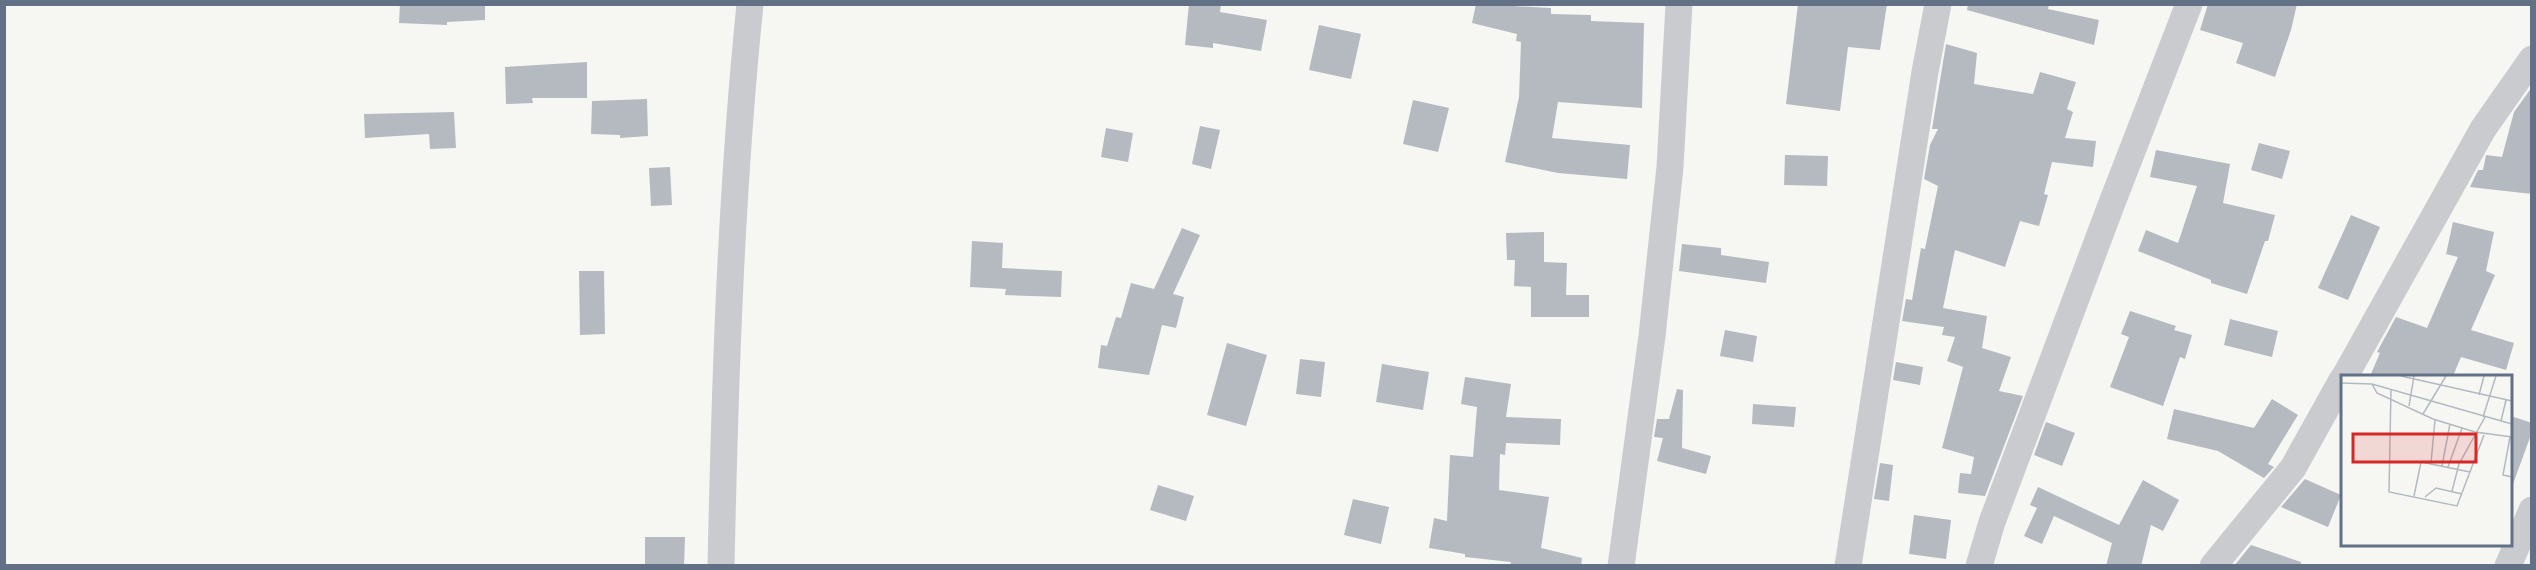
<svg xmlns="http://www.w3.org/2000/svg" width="2536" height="570" font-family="'DM Sans',sans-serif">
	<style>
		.building { fill: #b5bac0 }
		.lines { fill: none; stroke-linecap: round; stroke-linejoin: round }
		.minor { stroke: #c9cbcf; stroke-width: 27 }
		.inset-road { fill: none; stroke: #b2b9c0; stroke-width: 1.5 }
		.view { fill: #d62828; fill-opacity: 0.15; stroke: #d62828; stroke-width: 3 }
		.inset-edge { fill: none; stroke: #637186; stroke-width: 3 }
	</style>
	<rect width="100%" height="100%" fill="#f6f7f3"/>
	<g class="building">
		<polygon points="400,4 485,4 485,20 447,22 447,25 399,23"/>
		<polygon points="1189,4 1221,4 1220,12 1267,20 1261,51 1213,43 1213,48 1185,45"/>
		<polygon points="1476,4 1551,8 1551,14 1591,15 1591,21 1644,23 1642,108 1558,102 1552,138 1630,145 1627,179 1558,173 1505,162 1519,97 1521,42 1516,41 1517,34 1472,23"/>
		<polygon points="1798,4 1887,4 1880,50 1848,47 1840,111 1786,104"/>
		<polygon points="1968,4 2049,4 2048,9 2099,20 2094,45 1967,10"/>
		<polygon points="2208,4 2297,4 2291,30 2275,77 2236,63 2243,43 2200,30"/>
		<polygon points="1319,25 1361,34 1351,79 1309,70"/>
		<polygon points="1946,44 1977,53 1974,84 2033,94 2040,72 2076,82 2067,109 2073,112 2065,138 2096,141 2093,167 2052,162 2044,194 2048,195 2039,226 2020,221 2005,267 1955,250 1943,308 1987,316 1982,348 2011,357 1999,391 2023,396 1985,496 1958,493 1960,473 1971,474 1974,457 1942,448 1963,367 1947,361 1955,337 1942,335 1944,327 1902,321 1906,299 1912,300 1921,248 1925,249 1938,186 1924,179 1930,145 1938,129 1932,129"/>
		<polygon points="587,62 587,98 532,98 533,103 506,104 505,67"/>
		<polygon points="2532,87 2532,194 2470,187 2478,170 2483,170 2486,155 2502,157 2514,112"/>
		<polygon points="647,99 648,136 620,138 620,135 591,134 592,101"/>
		<polygon points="1413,100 1449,108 1438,152 1403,144"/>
		<polygon points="454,112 456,148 430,149 429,134 365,138 364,114"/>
		<polygon points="1200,126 1220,130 1211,169 1192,164"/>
		<polygon points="1106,128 1133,133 1128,162 1101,157"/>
		<polygon points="2259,143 2290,151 2282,179 2251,170"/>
		<polygon points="2156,150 2230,164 2223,203 2275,215 2268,241 2265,241 2247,294 2211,283 2211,280 2138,251 2146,230 2178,243 2197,186 2150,177"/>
		<polygon points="1785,155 1828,156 1827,186 1784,185"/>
		<polygon points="670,167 672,205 651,206 649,168"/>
		<polygon points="2351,215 2380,227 2348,300 2318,288"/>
		<polygon points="2453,222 2494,232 2486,271 2495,275 2471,330 2514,343 2506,370 2461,357 2453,376 2370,376 2380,353 2377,352 2396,317 2427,328 2458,257 2446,254"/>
		<polygon points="1182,228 1200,235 1173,294 1184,297 1176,328 1162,325 1149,375 1098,368 1101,345 1107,346 1116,317 1121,318 1131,283 1154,289"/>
		<polygon points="1544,232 1544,262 1567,263 1566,295 1589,295 1589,317 1531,317 1531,287 1514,286 1515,260 1507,260 1506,233"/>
		<polygon points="972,241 1003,243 1002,268 1062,271 1061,297 1005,295 1006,289 970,287"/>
		<polygon points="1682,244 1721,248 1721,255 1769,262 1766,283 1679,271"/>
		<polygon points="579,271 604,271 605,334 580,335"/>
		<polygon points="2130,311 2176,326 2174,330 2192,335 2185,359 2180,357 2163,406 2110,387 2129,337 2121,334"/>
		<polygon points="2230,319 2278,331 2272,357 2224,345"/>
		<polygon points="1725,330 1757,336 1753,362 1720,356"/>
		<polygon points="1227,343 1267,355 1246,426 1207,415"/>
		<polygon points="1300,359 1325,362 1321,397 1296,394"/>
		<polygon points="1896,362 1923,367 1920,385 1893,380"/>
		<polygon points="1382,364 1429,372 1423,410 1376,402"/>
		<polygon points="1465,377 1511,384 1506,417 1561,419 1560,445 1506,443 1505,455 1500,454 1499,490 1549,497 1541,548 1582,558 1581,566 1510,566 1511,562 1465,557 1465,554 1429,548 1434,518 1447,521 1450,455 1473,457 1477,407 1461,404"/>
		<polygon points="1677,389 1683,390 1682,448 1711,456 1706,474 1657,461 1663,438 1654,437 1657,419 1669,419"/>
		<polygon points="2272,399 2298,415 2268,464 2274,467 2264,478 2218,451 2167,439 2174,409 2254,428"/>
		<polygon points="1753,404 1796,407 1794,427 1752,424"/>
		<polygon points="2511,416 2532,423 2532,432 2513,484 2511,483"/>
		<polygon points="2046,422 2075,433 2062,466 2034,455"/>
		<polygon points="1880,463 1893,465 1889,501 1874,499"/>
		<polygon points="2305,479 2341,495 2328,527 2281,507"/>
		<polygon points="2143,480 2179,500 2163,531 2151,525 2141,566 2106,566 2112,543 2054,516 2042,544 2024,536 2037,508 2030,505 2038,487 2119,525"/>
		<polygon points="1158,485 1194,496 1186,521 1150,510"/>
		<polygon points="1353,499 1389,507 1381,544 1344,535"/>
		<polygon points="1914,515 1951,520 1946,559 1909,554"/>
		<polygon points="645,537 685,537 684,566 645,566"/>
		<polygon points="2251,545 2301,562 2301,566 2234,566"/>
	</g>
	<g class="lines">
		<g class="minor">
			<polyline points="2345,376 2483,129 2532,59"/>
			<path d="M721,566C725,379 731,191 750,4"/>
			<polyline points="1621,566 1652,336 1670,167 1679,4"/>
			<polyline points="1848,566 1925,72 1938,4"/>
			<polyline points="1979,566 1992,522 2110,208 2189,4"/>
			<polyline points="2213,566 2293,468 2342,380"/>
			<polyline points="2508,566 2532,510"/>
		</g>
	</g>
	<g transform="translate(2341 375)">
		<rect width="171" height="171" fill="#f6f7f3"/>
		<path class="inset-road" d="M60,1L171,26M0,8L31,9L171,49M31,9L36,18L92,44L134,57L171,62M50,14L48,117L116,131L143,60M138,20L143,1M68,31L73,1M82,39L105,1M142,42L155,1M160,46L165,25M169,62L162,100L171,102M90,88L94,45M101,91L109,49M107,92L121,53M111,116L118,89L144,42M73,121L80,87L129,97M84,122L95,113L121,119"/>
		<path class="view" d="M12,59H135V87H12Z"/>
		<rect width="171" height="171" class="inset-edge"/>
	</g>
	<rect width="2536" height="570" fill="none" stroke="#637186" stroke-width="12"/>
</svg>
